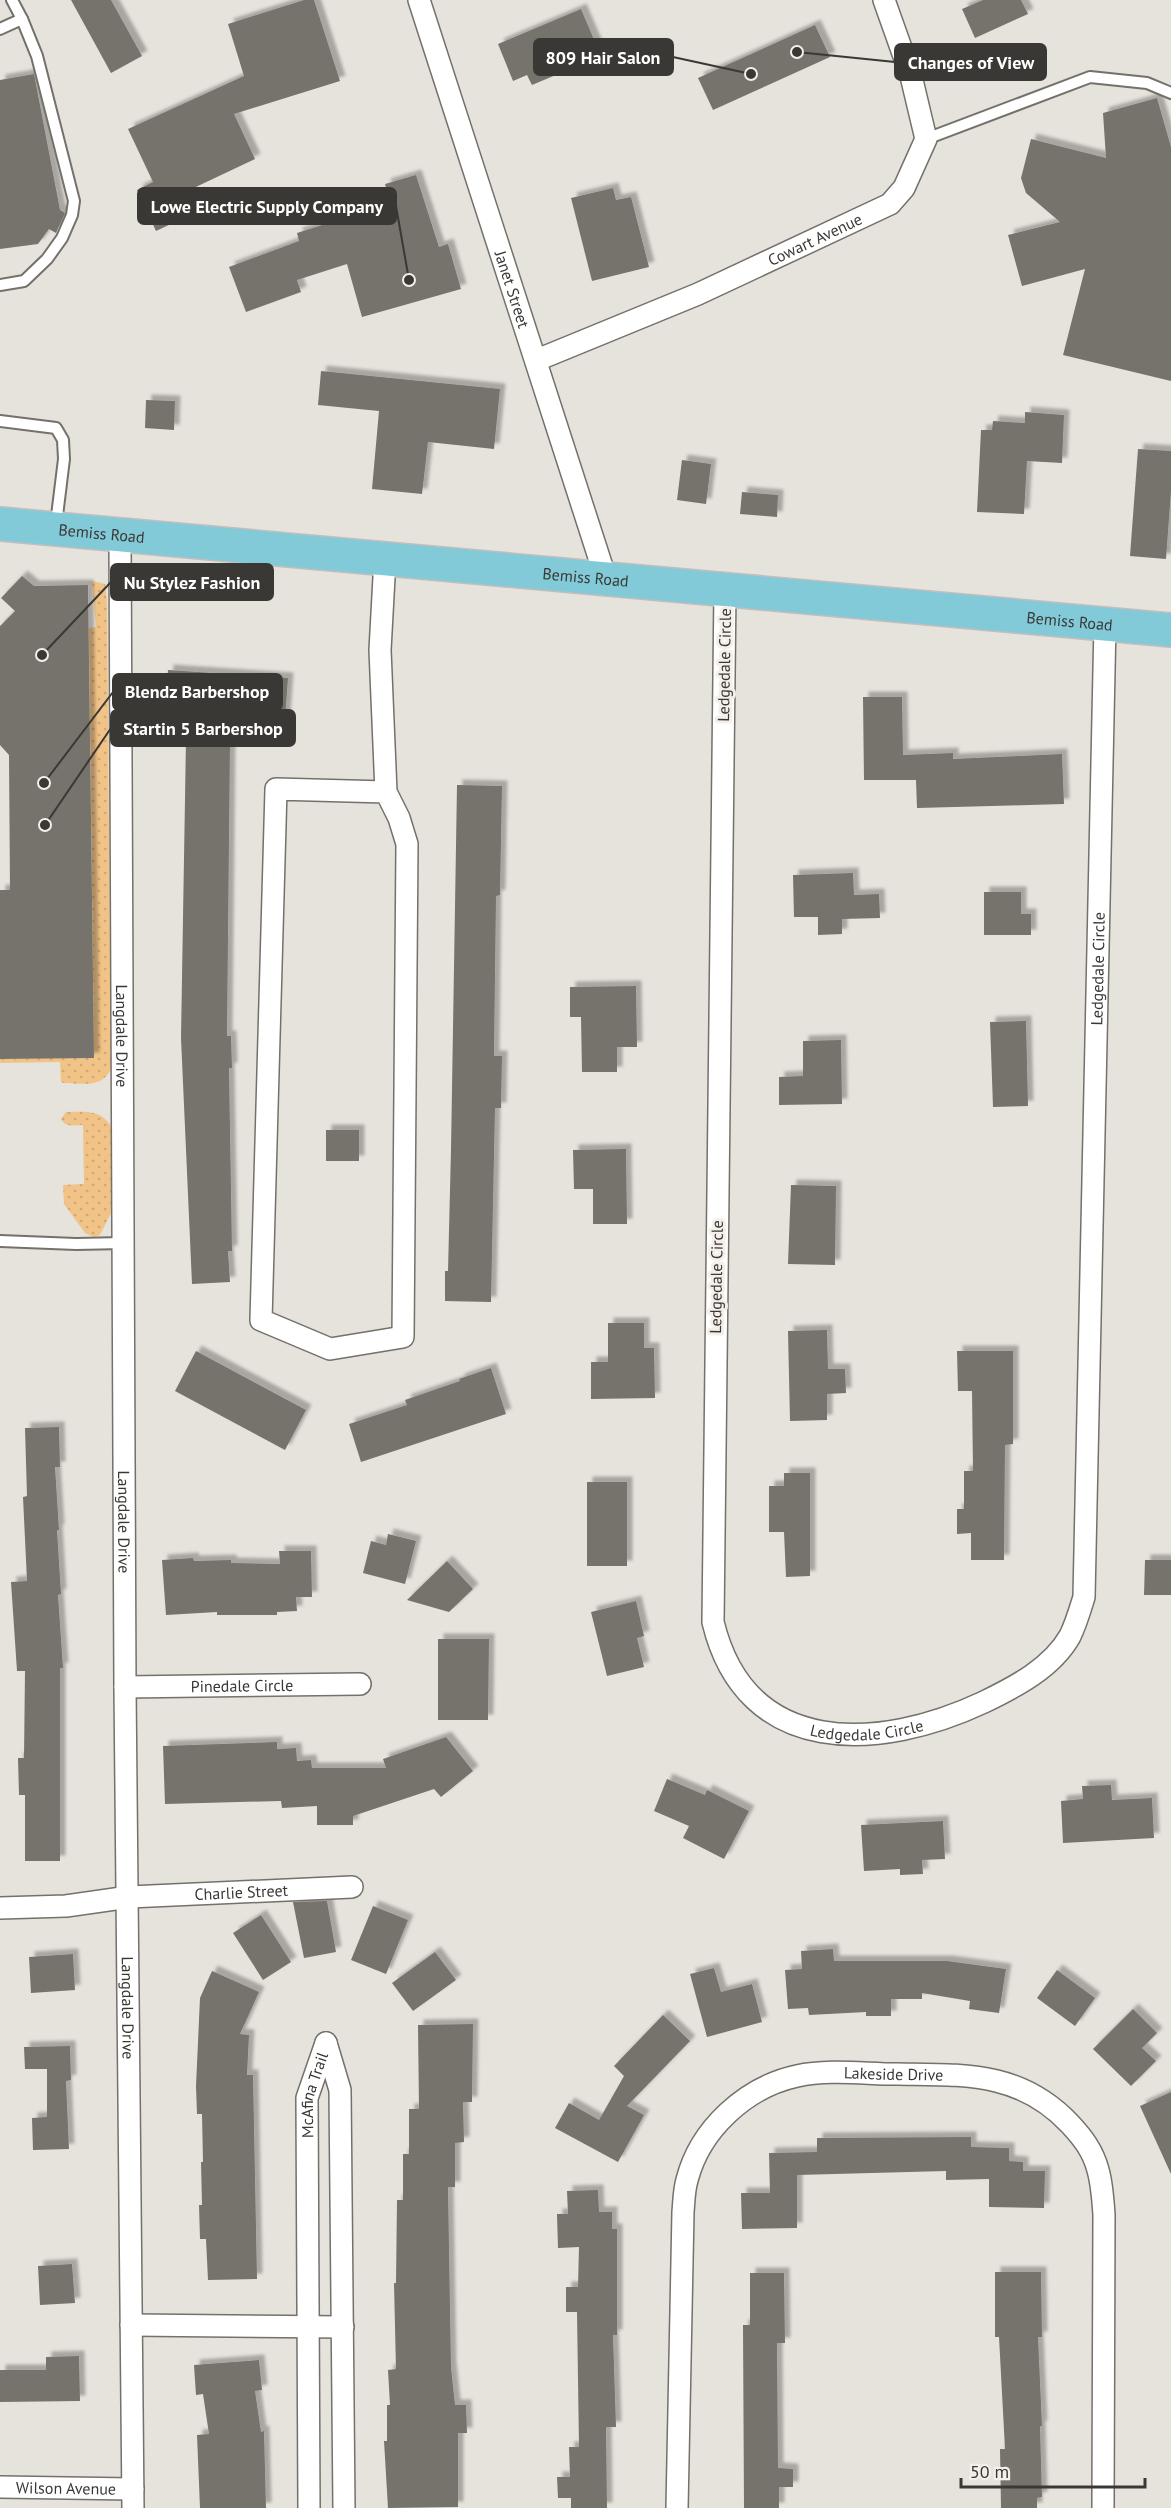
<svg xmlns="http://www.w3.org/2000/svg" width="1171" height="2508" font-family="'PT Sans',sans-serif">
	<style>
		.grass { fill: url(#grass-dots) }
		.building { fill: #76726c; filter: url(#shadow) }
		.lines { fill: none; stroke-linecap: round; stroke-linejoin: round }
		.service-casing { stroke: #74706a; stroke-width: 14 }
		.minor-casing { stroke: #74706a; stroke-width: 24 }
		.primary-casing { stroke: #c0bfbe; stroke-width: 36 }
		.service { stroke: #fff; stroke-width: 10 }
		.minor { stroke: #fff; stroke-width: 21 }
		.primary { stroke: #83cad9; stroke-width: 33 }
		.labels { text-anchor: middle; stroke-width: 6; stroke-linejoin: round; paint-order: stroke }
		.street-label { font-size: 16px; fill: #3a3835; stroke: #f4efe9 }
		.leader { fill: none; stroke: #3a3835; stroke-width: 2 }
		.callout-dot { fill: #3a3835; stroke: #f4efe9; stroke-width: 2 }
		.callout { fill: #3a3835; stroke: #3a3835; stroke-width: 2 }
		.callout-label { font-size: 18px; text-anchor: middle; font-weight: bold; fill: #fff }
	</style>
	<defs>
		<pattern id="grass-dots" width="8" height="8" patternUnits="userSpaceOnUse" patternTransform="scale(1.5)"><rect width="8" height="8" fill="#f1c387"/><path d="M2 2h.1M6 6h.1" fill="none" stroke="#cfa875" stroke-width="1.8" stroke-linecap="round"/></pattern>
		<filter id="shadow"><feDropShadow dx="5.5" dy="-5.5" stdDeviation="1.5" flood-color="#0004"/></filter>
	</defs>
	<rect width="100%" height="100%" fill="#e6e2dc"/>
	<g class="grass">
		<path d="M92,581L105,584L107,602L111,1068C103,1089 82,1083 63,1083L61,1082L60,1062L0,1063V1059L94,1057L89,628L96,627Z"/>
		<path d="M66,1112C85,1112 100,1109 111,1126L112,1211L100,1235L94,1237L85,1233L64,1204L63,1185L84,1184L83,1125C74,1125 66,1128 61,1119Z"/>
	</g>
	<g class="building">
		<polygon points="71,0 111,0 142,56 111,73"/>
		<polygon points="304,0 314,0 340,81 234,114 255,159 164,202 173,223 156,231 137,190 153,182 128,129 244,76 228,24"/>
		<polygon points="983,0 1021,0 1028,14 975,38 962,9"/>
		<polygon points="581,9 601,56 532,85 527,75 513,81 498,44"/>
		<polygon points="815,25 830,57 713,110 698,78"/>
		<polygon points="34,74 60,210 65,213 56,233 49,229 38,244 0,249 0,80"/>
		<polygon points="1157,98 1171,147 1171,381 1063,355 1085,269 1022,286 1008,235 1060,222 1026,193 1021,178 1031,139 1106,158 1103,113"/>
		<polygon points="416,175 439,247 448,244 461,289 362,317 347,264 297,280 301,292 246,312 229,267 299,241 297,233 376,208 375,204 389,199 385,184"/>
		<polygon points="613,188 616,200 631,197 649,267 592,281 571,198"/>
		<polygon points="321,371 500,389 494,449 428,442 422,494 372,489 379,411 318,405"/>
		<polygon points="146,400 175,401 174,430 145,428"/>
		<polygon points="1025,412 1064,415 1062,463 1027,461 1024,514 977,512 981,430 992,430 993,421 1025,423"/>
		<polygon points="1138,449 1171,451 1171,491 1166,559 1130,556"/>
		<polygon points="682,460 711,464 706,504 677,500"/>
		<polygon points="742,492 778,495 777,517 740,514"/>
		<polygon points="22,576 34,586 88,585 94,1058 0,1059 0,890 10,890 9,755 0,745 0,626 15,611 1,598"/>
		<polygon points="168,670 288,678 283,746 230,743 227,1036 231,1036 232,1068 229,1068 232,1251 228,1251 230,1282 192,1284 181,1038 186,739 163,738"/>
		<polygon points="863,697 902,697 903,755 953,753 953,759 1062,754 1064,804 917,808 916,780 864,780"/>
		<polygon points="457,785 502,786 500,895 496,896 494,1056 502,1056 501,1108 495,1108 491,1302 445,1301 445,1271 448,1271 451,1150"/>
		<polygon points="853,873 854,895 879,894 880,918 842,919 842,934 818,935 818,917 794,917 793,875"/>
		<polygon points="984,892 1021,892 1021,914 1031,914 1031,935 984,935"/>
		<polygon points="636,986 637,1047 617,1047 617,1072 582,1072 581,1017 570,1017 570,987"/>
		<polygon points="1026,1021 1028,1106 993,1107 990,1022"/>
		<polygon points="841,1040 842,1104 779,1105 779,1077 803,1076 803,1041"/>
		<rect x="326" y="1130" width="33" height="31"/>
		<polygon points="626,1149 627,1224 593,1224 593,1189 574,1189 573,1150"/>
		<polygon points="791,1185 836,1186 835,1265 788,1264"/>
		<polygon points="608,1323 644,1323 644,1348 654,1348 655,1398 591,1399 591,1362 608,1362"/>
		<polygon points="827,1330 828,1369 845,1369 846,1393 827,1394 827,1420 790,1421 788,1331"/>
		<polygon points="196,1351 306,1410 285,1450 175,1391"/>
		<polygon points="957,1351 1013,1351 1013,1444 1005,1445 1004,1560 971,1560 971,1533 957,1534 957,1509 964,1509 964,1471 973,1471 972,1391 958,1391"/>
		<polygon points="491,1368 506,1414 361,1462 349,1424 407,1405 405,1400 460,1381 459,1379"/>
		<polygon points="59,1427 60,1467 55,1467 59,1530 57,1530 61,1594 58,1595 63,1668 60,1668 60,1861 25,1861 25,1795 19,1795 18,1758 24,1758 25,1671 17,1671 11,1582 27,1581 23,1497 27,1496 25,1428"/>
		<polygon points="784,1473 810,1473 810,1576 786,1577 784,1532 769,1532 769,1486 784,1486"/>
		<rect x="587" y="1482" width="40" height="84"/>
		<polygon points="388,1534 416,1541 405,1584 363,1573 371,1541 386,1545"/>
		<polygon points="279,1551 311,1551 312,1597 296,1597 297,1611 277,1612 277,1615 217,1615 217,1612 166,1615 162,1560 193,1558 194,1561 231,1560 231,1563 280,1564"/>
		<polygon points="1145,1560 1171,1560 1171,1595 1144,1595"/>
		<polygon points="447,1561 473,1589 449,1612 407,1600"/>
		<polygon points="636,1601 644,1636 637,1638 644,1667 607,1676 591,1612"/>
		<polygon points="438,1639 489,1639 488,1720 438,1720"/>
		<polygon points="446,1737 473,1771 441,1797 434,1789 353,1816 353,1825 317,1825 317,1806 282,1808 281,1801 165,1804 163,1746 277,1742 277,1749 296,1748 297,1761 311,1760 312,1768 386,1768 383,1759"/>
		<polygon points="667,1779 705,1795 707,1790 749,1811 724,1859 683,1838 689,1826 654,1811"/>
		<polygon points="1111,1785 1112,1800 1152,1798 1154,1838 1063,1843 1061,1801 1083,1799 1082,1786"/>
		<polygon points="943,1821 945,1859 922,1860 923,1874 900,1875 900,1869 864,1871 861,1825"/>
		<polygon points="327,1901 336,1952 304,1958 293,1902"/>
		<polygon points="373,1906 408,1920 386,1974 351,1960"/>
		<polygon points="261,1915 291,1962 263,1980 233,1933"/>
		<polygon points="833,1949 834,1961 947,1961 1006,1969 999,2013 969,2009 970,2001 922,1993 922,1999 891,1999 891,2016 866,2016 866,2012 809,2015 808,2008 788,2009 785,1970 802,1969 801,1951"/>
		<polygon points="435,1952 456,1980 413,2011 392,1983"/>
		<polygon points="73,1954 75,1990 31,1993 29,1957"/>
		<polygon points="714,1968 721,1992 752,1984 762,2022 707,2037 690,1974"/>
		<polygon points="1057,1970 1095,1998 1075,2026 1037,1998"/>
		<polygon points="212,1971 259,1992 240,2034 249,2035 247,2075 253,2075 257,2279 208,2280 206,2239 200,2239 199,2205 202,2205 201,2162 203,2162 202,2114 197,2114 196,2086 200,1998"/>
		<polygon points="1133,2009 1157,2033 1142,2048 1156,2061 1131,2086 1093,2049"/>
		<polygon points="663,2015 690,2041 627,2106 644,2115 618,2162 555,2128 569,2103 599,2120 624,2076 614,2066"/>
		<polygon points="473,2024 472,2102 463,2102 464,2142 455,2143 455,2187 448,2187 451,2367 455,2405 466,2405 467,2433 458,2433 458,2507 388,2508 384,2441 387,2441 387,2405 390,2405 388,2370 396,2369 394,2283 396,2283 397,2200 403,2200 403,2154 409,2154 409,2109 419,2109 418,2025"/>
		<polygon points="70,2046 71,2080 66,2081 69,2149 33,2150 32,2118 47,2117 47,2069 25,2069 24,2047"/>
		<polygon points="1171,2092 1171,2174 1140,2106"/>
		<polygon points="971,2137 971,2147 1009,2148 1009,2161 1023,2162 1023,2171 1045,2171 1044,2208 989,2207 989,2179 946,2180 946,2171 797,2175 797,2228 742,2229 741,2193 770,2193 769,2153 817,2152 817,2138"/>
		<polygon points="598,2190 599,2212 612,2212 612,2229 617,2229 617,2335 613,2335 616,2427 606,2427 607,2508 571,2508 571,2498 558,2498 557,2477 570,2477 569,2447 579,2447 577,2312 566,2312 566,2287 578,2287 579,2247 558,2248 557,2214 568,2214 567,2191"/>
		<polygon points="72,2264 75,2303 40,2305 38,2266"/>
		<polygon points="995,2272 1041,2272 1042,2337 1038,2337 1042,2426 1040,2426 1042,2497 1037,2498 1037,2508 1001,2508 1000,2449 1005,2449 999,2337 995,2337"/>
		<polygon points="750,2273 784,2273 785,2343 777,2343 778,2468 793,2469 793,2487 779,2487 779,2508 744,2508 743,2325 750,2325"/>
		<polygon points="79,2356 80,2401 0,2402 0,2370 46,2370 46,2357"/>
		<polygon points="259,2360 262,2390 255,2391 261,2432 264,2431 266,2508 200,2508 197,2435 209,2434 203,2394 196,2395 194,2365"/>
	</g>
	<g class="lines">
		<g class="service-casing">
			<g id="service">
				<polyline points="0,29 22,19 12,0"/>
				<polyline points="926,139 1090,77 1147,83 1171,93"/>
				<polyline points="0,285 24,281 47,259 62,238 72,215 74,201 37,56 22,19"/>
				<polyline points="0,421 56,428 63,440 64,459 56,524"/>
				<polyline points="0,1241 76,1244 124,1243"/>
			</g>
		</g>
		<g class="minor-casing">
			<g id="minor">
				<path id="s1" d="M419,0L606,579"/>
				<path id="s2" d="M537,360L698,294L890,204L904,188L926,139L911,76L884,0"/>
				<path id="s3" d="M120,535L125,1687L133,2508"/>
				<polyline points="385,559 380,650 386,792 399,818 407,844 403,1337 330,1349 261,1320 276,789 386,792"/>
				<path id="s4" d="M725,590L713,1622C746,1759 880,1751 984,1702C1015,1687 1052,1668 1070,1636C1076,1624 1080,1610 1084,1597L1105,624"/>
				<path id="s5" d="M125,1687L360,1684"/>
				<path id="s6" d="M0,1908L66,1906L129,1897L352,1887"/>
				<polyline points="326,2043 340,2090 344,2508"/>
				<polyline points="131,2325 343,2327"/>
				<path id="s7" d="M0,2487L133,2489"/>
				<path id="s8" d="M309,2508L307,2098L326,2043"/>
				<path id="s9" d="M677,2508L683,2212C684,2201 684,2190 687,2180C700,2129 746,2087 797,2076C829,2069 865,2074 897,2074C964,2075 1020,2071 1070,2124C1083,2138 1093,2151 1098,2170C1102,2184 1103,2200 1104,2215L1103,2508"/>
			</g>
		</g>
		<g class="primary-casing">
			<g id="primary">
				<path id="s10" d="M0,524L1171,630"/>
			</g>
		</g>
		<use href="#service" class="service"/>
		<use href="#minor" class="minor"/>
		<use href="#primary" class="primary"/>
	</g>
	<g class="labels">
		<g class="street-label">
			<text dy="6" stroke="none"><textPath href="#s2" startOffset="303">Cowart Avenue</textPath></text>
			<text dy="6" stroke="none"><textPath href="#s1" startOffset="304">Janet Street</textPath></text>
			<text dy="6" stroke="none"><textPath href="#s10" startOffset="102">Bemiss Road</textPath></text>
			<text dy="6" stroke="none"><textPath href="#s10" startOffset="588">Bemiss Road</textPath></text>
			<text dy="6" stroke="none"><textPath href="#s10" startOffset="1074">Bemiss Road</textPath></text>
			<text transform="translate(724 665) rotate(-89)" y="6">Ledgedale Circle</text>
			<text dy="6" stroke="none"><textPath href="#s4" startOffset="2144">Ledgedale Circle</textPath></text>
			<text dy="6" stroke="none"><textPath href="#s3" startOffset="501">Langdale Drive</textPath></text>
			<text transform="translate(716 1277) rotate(-89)" y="6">Ledgedale Circle</text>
			<text dy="6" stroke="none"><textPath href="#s3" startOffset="987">Langdale Drive</textPath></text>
			<text dy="6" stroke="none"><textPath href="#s5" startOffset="117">Pinedale Circle</textPath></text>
			<text dy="6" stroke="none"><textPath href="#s4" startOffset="1242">Ledgedale Circle</textPath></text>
			<text dy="6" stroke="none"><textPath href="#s6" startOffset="242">Charlie Street</textPath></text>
			<text dy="6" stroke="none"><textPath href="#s3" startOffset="1473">Langdale Drive</textPath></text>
			<text dy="6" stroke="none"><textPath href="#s9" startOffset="584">Lakeside Drive</textPath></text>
			<text dy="6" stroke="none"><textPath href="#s8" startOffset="414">McAfina Trail</textPath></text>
			<text dy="6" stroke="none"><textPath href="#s7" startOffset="66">Wilson Avenue</textPath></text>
		</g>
	</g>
	<path class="leader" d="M751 74L673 57M797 52L895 62M409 280L396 206M42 655L111 582M44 783L113 692M45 825L111 728"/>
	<g class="callout-dot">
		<circle cx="751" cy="74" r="6"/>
		<circle cx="797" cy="52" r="6"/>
		<circle cx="409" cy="280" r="6"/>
		<circle cx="42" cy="655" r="6"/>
		<circle cx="44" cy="783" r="6"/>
		<circle cx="45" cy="825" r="6"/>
	</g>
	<g class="callout">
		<rect x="534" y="39" width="139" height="36" rx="6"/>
		<rect x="895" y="44" width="151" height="36" rx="6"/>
		<rect x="138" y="188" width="258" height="36" rx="6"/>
		<rect x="111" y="564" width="162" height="36" rx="6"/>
		<rect x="113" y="674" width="169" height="36" rx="6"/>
		<rect x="111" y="710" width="184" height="36" rx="6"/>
	</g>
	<g class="callout-label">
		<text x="603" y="64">809 Hair Salon</text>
		<text x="971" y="69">Changes of View</text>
		<text x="267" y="213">Lowe Electric Supply Company</text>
		<text x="192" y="589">Nu Stylez Fashion</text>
		<text x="197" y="698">Blendz Barbershop</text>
		<text x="203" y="735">Startin 5 Barbershop</text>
	</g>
	<path d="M961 2478v9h184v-9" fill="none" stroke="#3a3835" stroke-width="3"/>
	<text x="970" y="2478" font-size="18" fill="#3a3835" stroke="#f4efe9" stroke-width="4.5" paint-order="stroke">50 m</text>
</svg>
